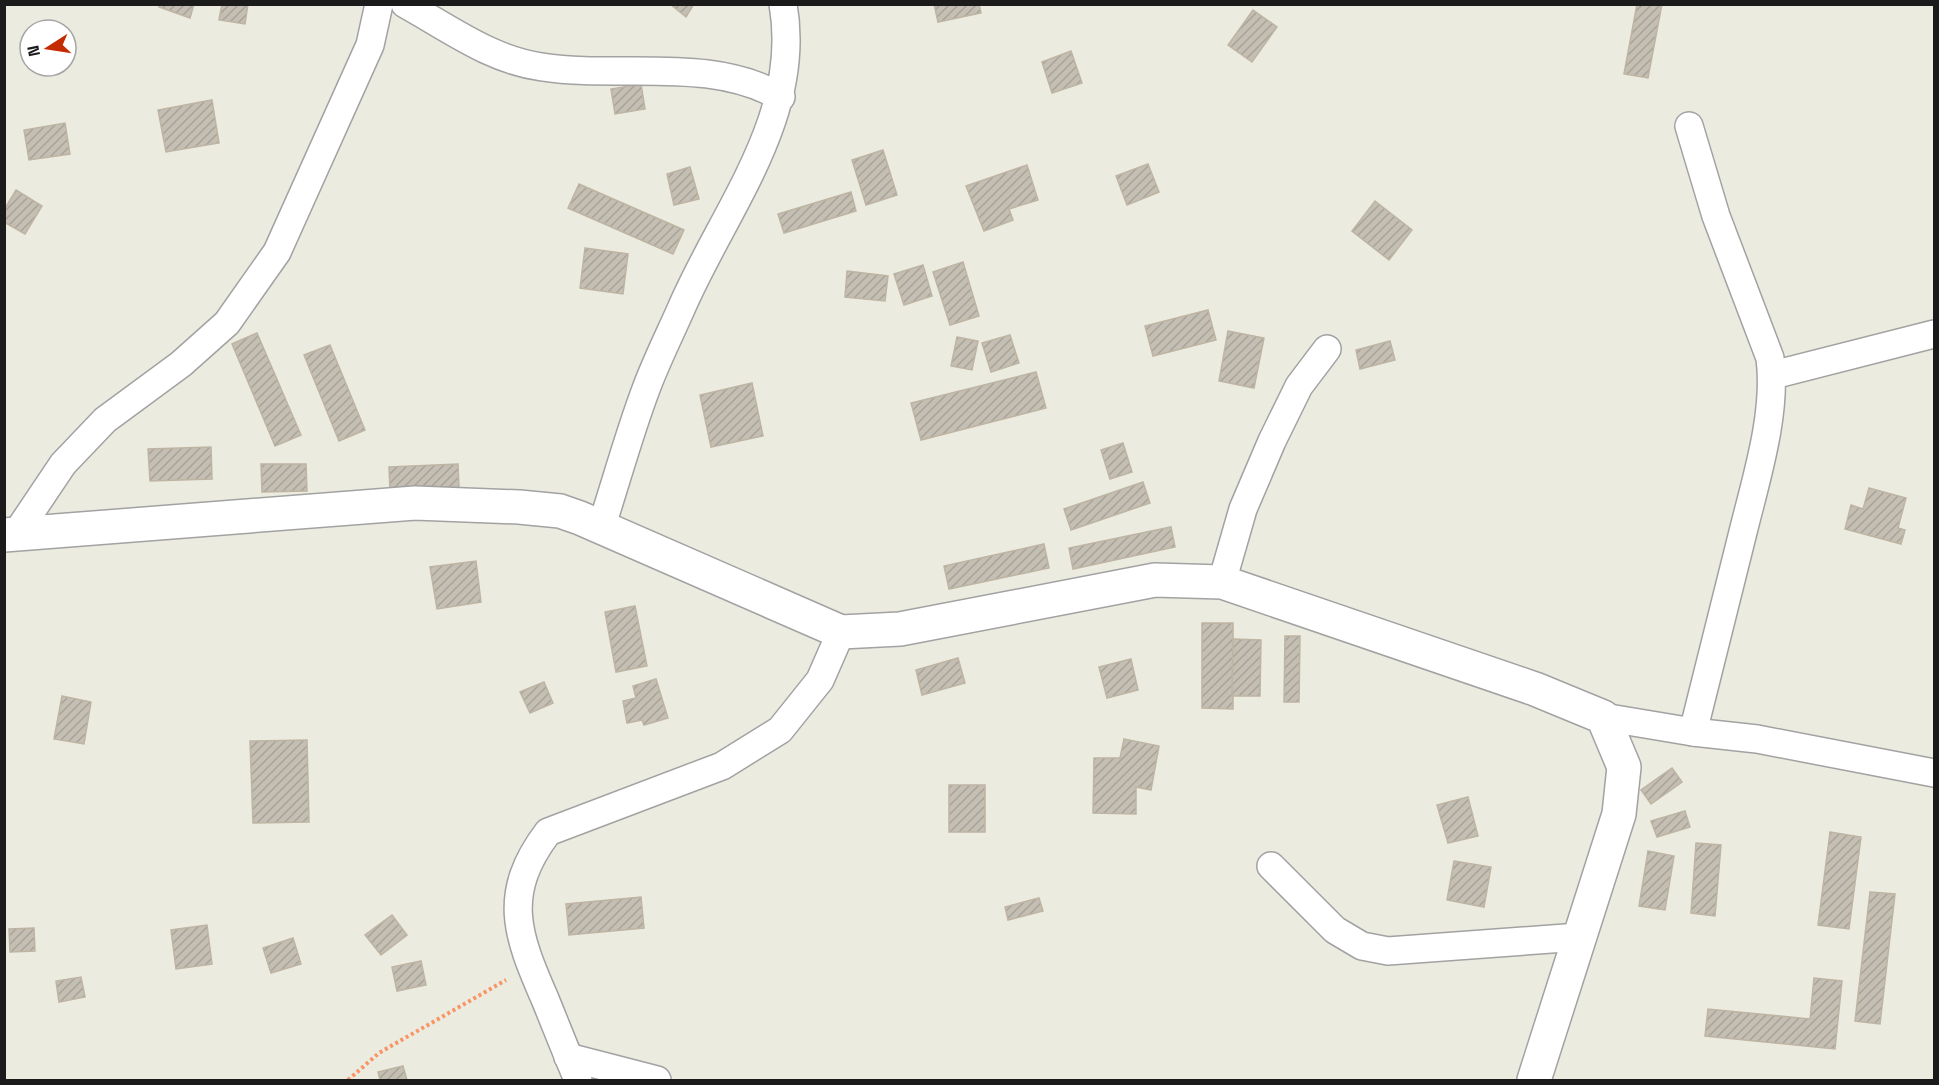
<svg xmlns="http://www.w3.org/2000/svg" width="1939" height="1085" font-family="'Space Grotesk',sans-serif">
	<style>
		.building { fill: url(#building-hatch); stroke: #beb4a2; stroke-width: 1.5 }
		.lines { fill: none; stroke-linecap: round; stroke-linejoin: round }
		.minor-casing { stroke: #a2a2a2; stroke-width: 30 }
		.tertiary-casing { stroke: #a2a2a2; stroke-width: 36 }
		.path { stroke: #f99464; stroke-width: 4; stroke-dasharray: 3 3; stroke-linecap: butt }
		.minor { stroke: #fff; stroke-width: 27 }
		.tertiary { stroke: #fff; stroke-width: 33 }
	</style>
	<defs>
		<pattern id="building-hatch" width="6" height="6" patternUnits="userSpaceOnUse" patternTransform="scale(1.5)"><rect width="6" height="6" fill="#c4beb3"/><path d="M-1 1l2-2M0 6l6-6M5 7l2-2" fill="none" stroke="#a8a399"/></pattern>
	</defs>
	<rect width="100%" height="100%" fill="#ecebe0"/>
	<g class="building">
		<polygon points="159,4 194,4 190,18 159,7"/>
		<polygon points="222,4 248,4 245,24 219,20"/>
		<polygon points="670,4 694,4 686,17"/>
		<polygon points="934,4 979,4 981,13 938,22"/>
		<polygon points="1637,4 1662,4 1648,78 1624,74"/>
		<polygon points="1253,10 1277,27 1252,62 1228,45"/>
		<polygon points="1071,51 1082,83 1052,93 1042,62"/>
		<polygon points="641,84 645,109 615,114 611,89"/>
		<polygon points="212,100 219,143 166,152 158,110"/>
		<polygon points="65,123 70,154 29,160 24,130"/>
		<polygon points="883,150 897,195 866,205 852,160"/>
		<polygon points="1148,164 1159,192 1127,205 1116,176"/>
		<polygon points="1027,165 1038,200 1009,209 1013,220 984,231 966,186"/>
		<polygon points="690,167 699,199 674,205 667,174"/>
		<polygon points="579,184 684,230 673,254 568,208"/>
		<polygon points="16,190 42,206 25,234 4,222 4,210"/>
		<polygon points="851,192 856,211 784,233 778,214"/>
		<polygon points="1375,201 1412,230 1389,260 1352,231"/>
		<polygon points="585,248 628,254 623,294 580,288"/>
		<polygon points="963,262 979,316 950,325 933,272"/>
		<polygon points="923,265 932,296 904,305 894,274"/>
		<polygon points="847,271 888,276 885,301 845,297"/>
		<polygon points="1208,310 1216,340 1153,356 1145,326"/>
		<polygon points="1228,331 1264,338 1254,388 1219,381"/>
		<polygon points="257,333 301,435 275,446 232,344"/>
		<polygon points="1010,335 1019,363 991,372 982,343"/>
		<polygon points="957,337 978,341 972,370 951,366"/>
		<polygon points="1390,341 1395,360 1360,369 1356,350"/>
		<polygon points="330,345 365,430 339,441 304,355"/>
		<polygon points="1036,372 1046,408 921,440 911,403"/>
		<polygon points="752,383 763,436 711,447 700,395"/>
		<polygon points="1123,443 1132,472 1110,479 1101,450"/>
		<polygon points="211,447 212,479 150,481 148,449"/>
		<polygon points="261,464 306,464 307,491 262,492"/>
		<polygon points="458,464 459,488 390,491 389,467"/>
		<polygon points="1143,482 1150,503 1071,530 1064,509"/>
		<polygon points="1869,488 1906,498 1898,528 1905,530 1901,544 1845,529 1851,505 1863,509"/>
		<polygon points="1171,527 1175,547 1073,569 1069,548"/>
		<polygon points="1044,544 1049,568 949,589 944,566"/>
		<polygon points="476,561 481,602 437,609 430,567"/>
		<polygon points="635,606 647,666 616,672 605,612"/>
		<polygon points="1202,623 1233,623 1233,709 1202,708"/>
		<polygon points="1285,636 1300,636 1299,702 1284,702"/>
		<polygon points="1233,639 1261,640 1260,696 1232,696"/>
		<polygon points="958,658 965,683 922,695 916,670"/>
		<polygon points="1131,659 1138,690 1107,698 1099,667"/>
		<polygon points="656,679 668,718 644,725 642,720 627,723 623,701 636,698 633,686"/>
		<polygon points="544,682 553,703 530,713 520,692"/>
		<polygon points="62,696 91,702 84,744 54,739"/>
		<polygon points="1124,739 1159,746 1151,790 1136,787 1136,814 1093,813 1094,758 1120,758"/>
		<polygon points="307,740 309,822 253,823 250,741"/>
		<polygon points="1672,768 1682,782 1651,804 1641,790"/>
		<rect x="949" y="785" width="36" height="47"/>
		<polygon points="1468,797 1478,836 1448,843 1437,805"/>
		<polygon points="1685,811 1690,827 1657,837 1651,821"/>
		<polygon points="1830,832 1861,837 1849,929 1818,925"/>
		<polygon points="1696,843 1721,845 1715,916 1691,913"/>
		<polygon points="1648,851 1674,856 1665,910 1639,906"/>
		<polygon points="1454,861 1491,867 1484,907 1447,900"/>
		<polygon points="1870,892 1895,894 1880,1024 1855,1021"/>
		<polygon points="641,897 644,928 569,935 566,904"/>
		<polygon points="1039,898 1043,911 1008,920 1005,907"/>
		<polygon points="392,915 407,935 381,955 365,935"/>
		<polygon points="207,925 212,964 176,969 171,930"/>
		<polygon points="34,928 35,951 10,952 9,929"/>
		<polygon points="293,938 301,964 271,973 263,948"/>
		<polygon points="421,961 426,985 397,991 392,967"/>
		<polygon points="81,977 85,997 59,1002 56,981"/>
		<polygon points="1814,978 1842,981 1835,1049 1705,1036 1708,1009 1810,1019"/>
		<polygon points="403,1066 407,1080 380,1080 378,1072"/>
	</g>
	<g class="lines">
		<g class="minor-casing">
			<g id="minor">
				<path d="M405,4C450,29 491,60 542,67C620,79 709,56 781,97"/>
				<path d="M1689,126L1716,216L1770,358C1777,412 1757,476 1744,528C1727,596 1710,664 1693,732"/>
				<polyline points="1773,375 1934,334"/>
				<path d="M601,528C616,482 629,434 646,389C656,362 669,336 681,309C723,211 803,117 783,4"/>
				<polyline points="16,534 63,464 105,420 181,364 227,323 277,252 370,45 379,4"/>
				<polyline points="1222,582 1243,509 1272,441 1299,386 1327,349"/>
				<polyline points="1603,717 1693,732 1757,739 1934,773"/>
				<polyline points="1271,866 1335,930 1362,946 1388,951 1579,937"/>
				<polyline points="568,1057 657,1080"/>
				<path d="M578,1080C567,1054 556,1026 545,999C517,935 501,894 548,832L722,766L780,730L820,680L841,632"/>
			</g>
		</g>
		<g class="tertiary-casing">
			<polyline id="tertiary" points="4,535 415,503 519,507 560,511 580,518 841,632 900,629 1155,580 1222,582 1535,689 1603,717 1624,767 1619,814 1534,1080"/>
		</g>
		<polyline class="path" points="348,1080 379,1053 506,980"/>
		<use href="#minor" class="minor"/>
		<use href="#tertiary" class="tertiary"/>
	</g>
	<rect width="1939" height="1085" fill="none" stroke="#1b1b1b" stroke-width="12"/>
	<g transform="translate(48 48) rotate(258)"><circle r="28" fill="#ffffff" stroke="#a4a4a4" stroke-width="1.5"/>
	<path d="M0-4.5L10 22L0 15L-10 22Z" fill="#c52b00"/>
	<text y="-9" font-size="16" font-weight="bold" text-anchor="middle" fill="#1b1b1b">N</text>
	</g>
</svg>
